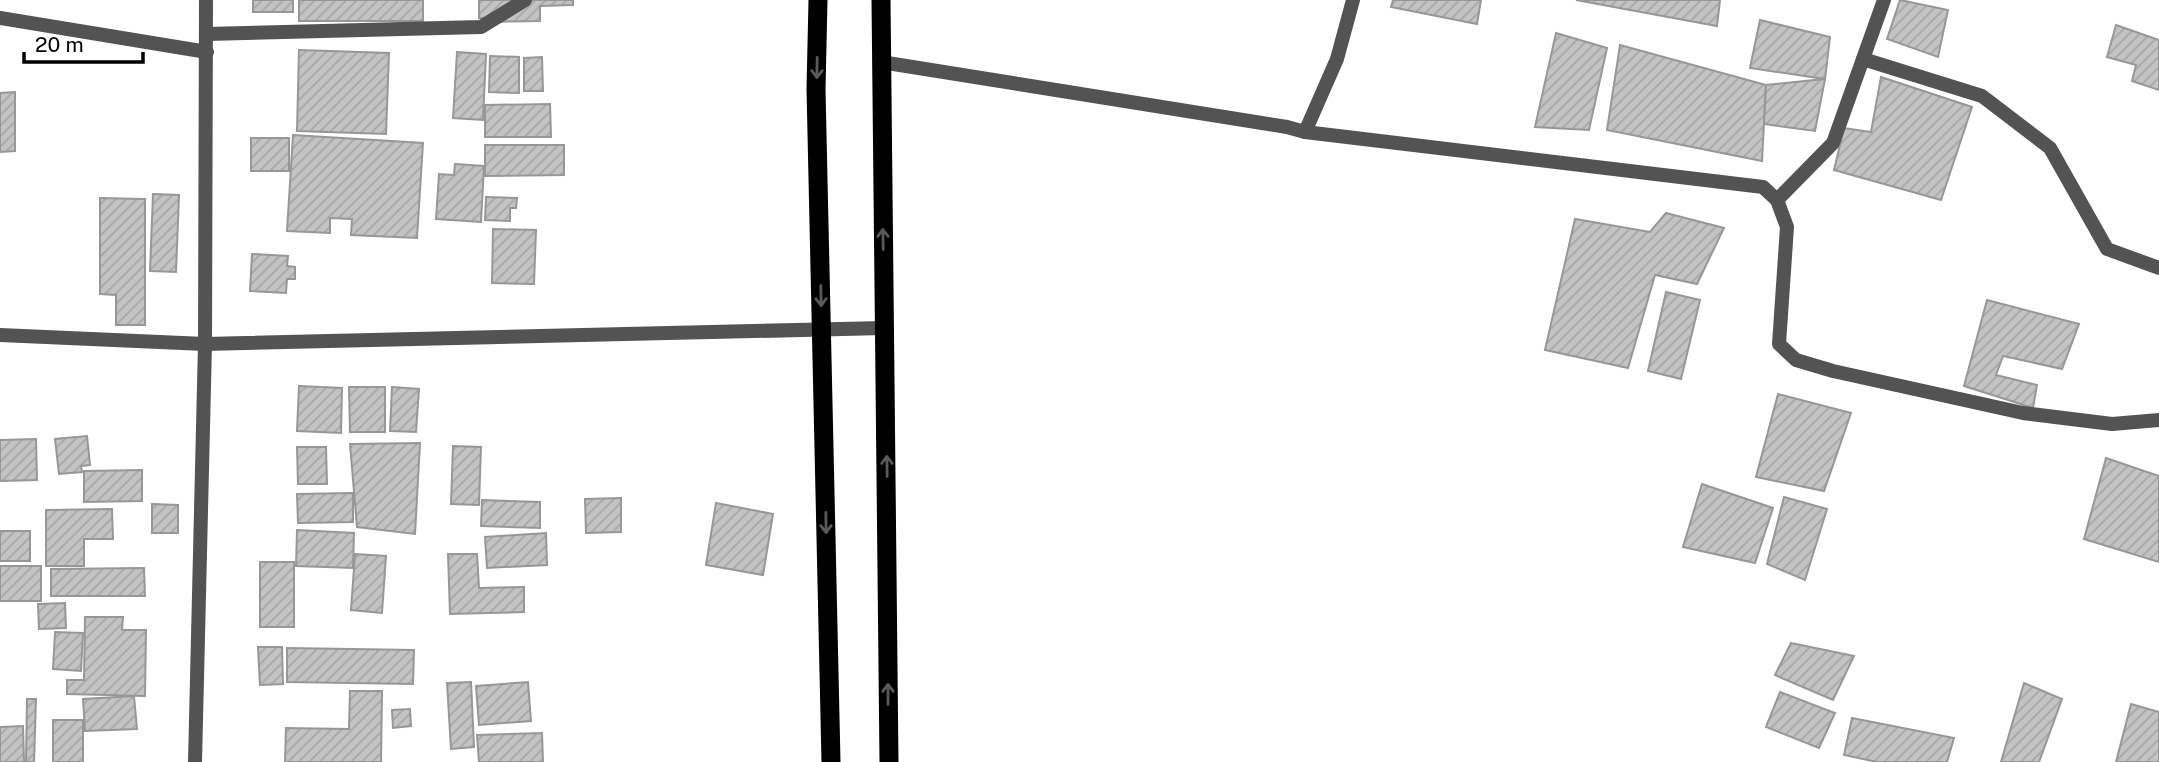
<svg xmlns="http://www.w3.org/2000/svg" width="2159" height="762" font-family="'Public Sans',sans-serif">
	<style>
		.building { fill: url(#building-hatch); stroke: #979797; stroke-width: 2 }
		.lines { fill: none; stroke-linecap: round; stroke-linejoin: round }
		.minor { stroke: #535353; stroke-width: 14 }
		.trunk { stroke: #000; stroke-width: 19 }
		.oneway { stroke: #595959 }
	</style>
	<defs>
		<pattern id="building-hatch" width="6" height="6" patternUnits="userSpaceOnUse" patternTransform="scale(1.75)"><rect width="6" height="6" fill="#c3c3c3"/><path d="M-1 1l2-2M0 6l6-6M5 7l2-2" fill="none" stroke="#a6a6a6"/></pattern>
	</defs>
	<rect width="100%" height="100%" fill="#fff"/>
	<g class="building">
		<rect x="253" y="0" width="40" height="12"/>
		<rect x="299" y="0" width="124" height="21"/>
		<polygon points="479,0 573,0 573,5 540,6 540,21 488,22 488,18 479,18"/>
		<polygon points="1393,0 1481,0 1477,24 1391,7"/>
		<polygon points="1576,0 1720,0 1717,26"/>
		<polygon points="1900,0 1948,10 1938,57 1887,39"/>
		<polygon points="1760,20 1830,37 1825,79 1750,68"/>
		<polygon points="2116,25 2159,40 2159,90 2132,81 2136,65 2107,57"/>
		<polygon points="1556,33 1607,48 1589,130 1535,127"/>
		<polygon points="1620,45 1766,85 1762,161 1607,130"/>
		<polygon points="299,50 389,53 386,134 297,131"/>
		<polygon points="457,52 486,54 483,120 453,118"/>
		<polygon points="490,56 519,57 519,93 489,92"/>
		<polygon points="542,57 543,91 524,91 524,58"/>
		<polygon points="1881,77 1972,107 1941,200 1834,170 1844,128 1871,132"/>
		<polygon points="1825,79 1815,131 1764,124 1766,85"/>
		<polygon points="15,92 15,151 0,152 0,93"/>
		<polygon points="550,104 551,137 485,137 485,105"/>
		<polygon points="293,135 423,143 417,238 351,235 352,219 330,218 330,233 287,231"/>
		<rect x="251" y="138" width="38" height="33"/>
		<polygon points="485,145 564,145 564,175 485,176"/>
		<polygon points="455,164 484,166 481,222 436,219 439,174 454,175"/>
		<polygon points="153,194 179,195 176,272 150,271"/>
		<polygon points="486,197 517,198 516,208 510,208 510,221 485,220"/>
		<polygon points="100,198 145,199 145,325 116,325 116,295 100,294"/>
		<polygon points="1666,213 1724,228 1697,284 1655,275 1628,368 1545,350 1575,219 1650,232"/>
		<polygon points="493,229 536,230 534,284 492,283"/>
		<polygon points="252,254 288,256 287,266 295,267 295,279 287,279 286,293 250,291"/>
		<polygon points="1666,292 1700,300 1681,379 1648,371"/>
		<polygon points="1987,300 2079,324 2062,369 2003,356 1996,375 2037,385 2033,408 1964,386"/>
		<polygon points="299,386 342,388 341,433 297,431"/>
		<polygon points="349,387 385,387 385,432 350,432"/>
		<polygon points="392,387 419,389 416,432 390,431"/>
		<polygon points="1778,394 1851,413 1824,491 1756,477"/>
		<polygon points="87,436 90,465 81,466 82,472 59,474 55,439"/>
		<polygon points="36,439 37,480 0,481 0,440"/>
		<polygon points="420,443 415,534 357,527 350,444"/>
		<polygon points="453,446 481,447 479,505 451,504"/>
		<polygon points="297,447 326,447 327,484 298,484"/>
		<polygon points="2106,458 2159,476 2159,562 2084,539"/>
		<polygon points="142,470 142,501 84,502 84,471"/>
		<polygon points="1702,484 1773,508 1755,563 1683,547"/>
		<polygon points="353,493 353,522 298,523 297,494"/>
		<polygon points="1784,497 1827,509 1805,580 1767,564"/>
		<polygon points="621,498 621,532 586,533 585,499"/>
		<polygon points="482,500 540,502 540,528 481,526"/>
		<polygon points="716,503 773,514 763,575 706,565"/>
		<polygon points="152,504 178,505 178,533 152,533"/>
		<polygon points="112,509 113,539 84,539 84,566 46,566 46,510"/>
		<polygon points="297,530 354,533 353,568 296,566"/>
		<rect x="0" y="531" width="30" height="30"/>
		<polygon points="546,533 547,565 487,568 485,537"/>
		<polygon points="355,554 386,556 382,613 351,610"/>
		<polygon points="448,554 477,554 479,588 524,587 524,612 450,614"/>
		<rect x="260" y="562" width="34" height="65"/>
		<rect x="0" y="566" width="41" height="35"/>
		<polygon points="144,568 145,596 51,596 51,569"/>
		<polygon points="65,603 66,628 39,629 38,604"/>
		<polygon points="85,617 123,617 122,630 146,630 145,696 67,694 67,680 84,680"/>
		<polygon points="55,632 83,633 81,671 53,669"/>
		<polygon points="1791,643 1854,656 1833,700 1775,675"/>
		<polygon points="258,647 282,647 283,684 260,685"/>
		<polygon points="287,648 414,650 413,684 287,682"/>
		<polygon points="471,682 474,747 451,749 447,683"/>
		<polygon points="528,682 531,721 479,725 476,686"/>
		<polygon points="2024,683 2062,699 2039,762 2001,762"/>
		<polygon points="350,691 382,691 381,762 285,762 286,728 349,729"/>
		<polygon points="1780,692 1835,713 1819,748 1766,727"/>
		<polygon points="134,696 137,729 85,731 83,699"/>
		<polygon points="27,699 36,699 34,762 26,762"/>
		<polygon points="2131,704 2159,712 2159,762 2116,762"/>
		<polygon points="410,709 411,726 393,728 392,710"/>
		<polygon points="1852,718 1954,738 1947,762 1877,762 1844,755"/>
		<rect x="53" y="720" width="30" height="42"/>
		<polygon points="23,726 24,762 0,762 0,727"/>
		<polygon points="542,733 543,762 479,762 477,735"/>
	</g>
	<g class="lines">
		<g class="minor">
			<polyline points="0,18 207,52"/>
			<polyline points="207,34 481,27 525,0"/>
			<polyline points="1863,59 1982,96 2050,148 2107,249 2159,268"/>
			<polyline points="881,62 1287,127 1305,132 1337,59 1353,0"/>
			<polyline points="1305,132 1763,187 1777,200 1787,227 1779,344 1796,360 1833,371 2023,413 2112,424 2159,420"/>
			<polyline points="1777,200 1833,143 1884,0"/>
			<polyline points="0,335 205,344 884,328"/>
			<polyline points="195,762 205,344 206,0"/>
		</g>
		<g class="trunk">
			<polyline points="818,0 816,89 831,762"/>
			<polyline points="881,0 889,762"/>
		</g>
	</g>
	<defs><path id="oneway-shaft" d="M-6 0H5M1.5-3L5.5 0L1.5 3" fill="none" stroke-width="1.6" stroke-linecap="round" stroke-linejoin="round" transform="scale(1.75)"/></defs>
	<g class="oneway">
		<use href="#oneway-shaft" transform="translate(817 68) rotate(91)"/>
		<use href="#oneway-shaft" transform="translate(883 239) rotate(-91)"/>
		<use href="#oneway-shaft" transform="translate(821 296) rotate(89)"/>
		<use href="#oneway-shaft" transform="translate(887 466) rotate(-91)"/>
		<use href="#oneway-shaft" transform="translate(826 523) rotate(89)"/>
		<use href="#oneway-shaft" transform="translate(888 694) rotate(-90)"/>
	</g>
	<path d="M24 52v10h119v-10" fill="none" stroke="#000000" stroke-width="3.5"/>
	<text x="35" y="52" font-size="21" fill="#000000" stroke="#ffffff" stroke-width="5" paint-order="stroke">20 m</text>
</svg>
